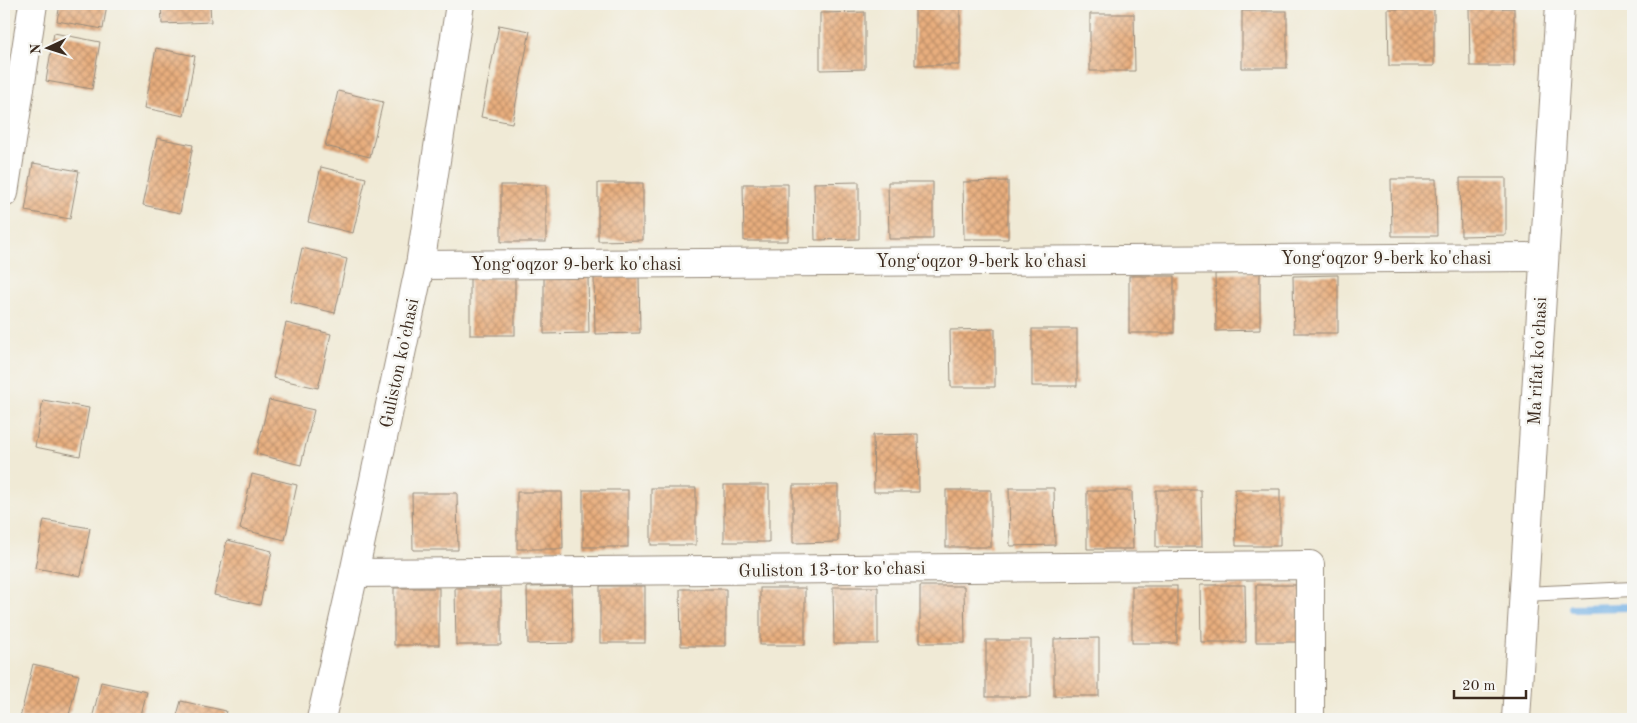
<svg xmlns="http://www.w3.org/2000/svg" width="1637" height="723" font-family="'Old Standard TT',serif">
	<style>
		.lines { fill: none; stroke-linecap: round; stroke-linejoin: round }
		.stream { stroke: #72b0e5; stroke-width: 8 }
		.building { fill: url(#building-cross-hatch) }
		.service-casing { stroke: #968a7a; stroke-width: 16 }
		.minor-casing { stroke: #968a7a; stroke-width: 30 }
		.secondary-casing { stroke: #968a7a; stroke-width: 30 }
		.service { stroke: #fff; stroke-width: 14 }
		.minor { stroke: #fff; stroke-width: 28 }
		.secondary { stroke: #fff; stroke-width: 28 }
		.labels { text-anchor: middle; stroke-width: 5; stroke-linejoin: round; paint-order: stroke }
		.street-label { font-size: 18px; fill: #3b2a1e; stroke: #f6f6f2 }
	</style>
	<defs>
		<pattern id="building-cross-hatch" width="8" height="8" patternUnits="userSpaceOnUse" patternTransform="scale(1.25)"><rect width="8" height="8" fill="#e8ae7e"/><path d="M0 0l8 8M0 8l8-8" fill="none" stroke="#bd8e67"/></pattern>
	</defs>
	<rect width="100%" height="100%" fill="#f6f6f2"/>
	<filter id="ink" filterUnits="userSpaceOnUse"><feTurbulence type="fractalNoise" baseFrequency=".02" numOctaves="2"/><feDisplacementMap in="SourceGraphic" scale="10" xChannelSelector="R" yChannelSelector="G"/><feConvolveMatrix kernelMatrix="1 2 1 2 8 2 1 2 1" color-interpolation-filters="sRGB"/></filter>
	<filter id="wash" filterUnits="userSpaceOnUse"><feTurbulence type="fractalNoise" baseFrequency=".0096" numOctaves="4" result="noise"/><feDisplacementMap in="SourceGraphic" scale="20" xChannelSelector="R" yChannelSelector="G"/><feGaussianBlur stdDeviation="1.12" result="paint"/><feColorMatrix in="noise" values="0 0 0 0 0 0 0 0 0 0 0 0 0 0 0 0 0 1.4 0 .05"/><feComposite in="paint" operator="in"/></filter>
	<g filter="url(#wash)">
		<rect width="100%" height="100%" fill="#f0ead6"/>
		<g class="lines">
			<polyline class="stream" points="1572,608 1633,607"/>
		</g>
		<g id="blocks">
			<g class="building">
				<polygon points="60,4 107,4 103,29 57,21"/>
				<polygon points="161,4 210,4 211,22 162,24"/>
				<polygon points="960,7 960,65 915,65 915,8"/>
				<polygon points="1514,8 1514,66 1470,66 1469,9"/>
				<polygon points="1388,9 1434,9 1434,66 1389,66"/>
				<rect x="1242" y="11" width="45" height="57"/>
				<polygon points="865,12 865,69 820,70 820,13"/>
				<polygon points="1090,14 1134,14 1135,71 1090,71"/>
				<polygon points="499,25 530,31 512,123 481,117"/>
				<polygon points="54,33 100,42 92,89 46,81"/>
				<polygon points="156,48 195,56 184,116 145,108"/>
				<polygon points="338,91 383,102 370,157 325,146"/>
				<polygon points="157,138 193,145 180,213 143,205"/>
				<polygon points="33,163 79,171 70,219 25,211"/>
				<polygon points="321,167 366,178 353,233 308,222"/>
				<polygon points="1460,178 1506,178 1506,235 1461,236"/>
				<polygon points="1391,179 1436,179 1437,236 1392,236"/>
				<polygon points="1008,181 1008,239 964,239 963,182"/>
				<polygon points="859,182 859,239 815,240 814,183"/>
				<polygon points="888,182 933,182 933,239 889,239"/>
				<polygon points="598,183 643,183 643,240 598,241"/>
				<polygon points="743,184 788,184 788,241 744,241"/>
				<rect x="501" y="185" width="45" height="57"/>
				<polygon points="302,248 347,259 335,313 290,302"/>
				<polygon points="1260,273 1260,330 1216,331 1215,274"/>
				<polygon points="1338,275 1338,333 1294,333 1293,276"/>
				<polygon points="588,276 589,333 544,334 544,277"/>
				<polygon points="594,276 639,276 640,333 595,334"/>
				<rect x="1129" y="276" width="45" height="57"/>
				<rect x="470" y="278" width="45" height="57"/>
				<polygon points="286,323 331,334 318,388 273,378"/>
				<polygon points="995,329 995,387 951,387 950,330"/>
				<rect x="1032" y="329" width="45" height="57"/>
				<polygon points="43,400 89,408 80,456 35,447"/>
				<polygon points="269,400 314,410 301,465 256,454"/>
				<polygon points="918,434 919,492 874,492 873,435"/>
				<polygon points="252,474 297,485 285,540 240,529"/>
				<rect x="724" y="485" width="45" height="57"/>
				<polygon points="793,485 838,485 838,542 793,543"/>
				<rect x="651" y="488" width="45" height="57"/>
				<polygon points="1009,488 1054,488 1055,545 1010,546"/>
				<polygon points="1235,489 1280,489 1280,546 1236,546"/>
				<rect x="583" y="490" width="45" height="57"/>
				<rect x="946" y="490" width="45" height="57"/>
				<polygon points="1156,490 1201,490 1202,547 1156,547"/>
				<polygon points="1087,491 1132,491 1133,549 1087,549"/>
				<polygon points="517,492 562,492 563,549 517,549"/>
				<polygon points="412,493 457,493 458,550 413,550"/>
				<polygon points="44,520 90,528 81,576 35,568"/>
				<polygon points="227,540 272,551 260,605 214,595"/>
				<polygon points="1200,585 1245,585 1246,642 1201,642"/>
				<rect x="1256" y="585" width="45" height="57"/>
				<polygon points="572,586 573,643 528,644 527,587"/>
				<rect x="600" y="586" width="45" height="57"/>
				<polygon points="920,586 964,586 965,643 920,643"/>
				<rect x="1132" y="586" width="45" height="57"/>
				<polygon points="833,587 878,587 878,644 834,644"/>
				<rect x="394" y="588" width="45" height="57"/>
				<polygon points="455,588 501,588 501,645 456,645"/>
				<rect x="760" y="588" width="45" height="57"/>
				<polygon points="680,589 726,589 726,646 681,646"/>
				<polygon points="1099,638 1099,696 1054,696 1054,639"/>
				<rect x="986" y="640" width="45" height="57"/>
				<polygon points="33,664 79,675 68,719 20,718"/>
				<polygon points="101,682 147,692 140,719 92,719"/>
				<polygon points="181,701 226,711 224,719 176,719"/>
			</g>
		</g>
	</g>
	<g filter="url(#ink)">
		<use href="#blocks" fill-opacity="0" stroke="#968a7a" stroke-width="1"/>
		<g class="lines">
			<g class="service-casing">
				<polyline id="service" points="1524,594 1633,589"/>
			</g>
			<g class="minor-casing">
				<g id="minor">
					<polyline points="4,193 33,4"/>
					<polyline points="420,265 1543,257"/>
					<polyline points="354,573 1310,565 1310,719"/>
					<polyline points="1516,719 1560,4"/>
				</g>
			</g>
			<g class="secondary-casing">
				<polyline id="secondary" points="321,719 354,573 420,265 460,4"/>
			</g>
			<use href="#service" class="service"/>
			<use href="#minor" class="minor"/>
			<use href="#secondary" class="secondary"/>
		</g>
	</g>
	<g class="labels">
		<g class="street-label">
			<text x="1386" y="264">Yong‘oqzor 9-berk ko'chasi</text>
			<text x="981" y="267">Yong‘oqzor 9-berk ko'chasi</text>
			<text x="576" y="270">Yong‘oqzor 9-berk ko'chasi</text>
			<text transform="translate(1537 361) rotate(-87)" y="6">Ma'rifat ko'chasi</text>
			<text transform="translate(399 363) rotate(-78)" y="6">Guliston ko'chasi</text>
			<text transform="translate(832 569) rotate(-1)" y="6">Guliston 13-tor ko'chasi</text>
		</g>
	</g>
	<rect width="1637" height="723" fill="none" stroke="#f6f6f2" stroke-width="20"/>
	<g transform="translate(48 48) rotate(266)" stroke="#f6f6f2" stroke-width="4" paint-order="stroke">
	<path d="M0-4L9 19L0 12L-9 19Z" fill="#3b2a1e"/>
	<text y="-8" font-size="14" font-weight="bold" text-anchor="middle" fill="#3b2a1e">N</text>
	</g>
	<path d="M1454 690v8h72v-8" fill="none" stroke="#3b2a1e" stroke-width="2.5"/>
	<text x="1462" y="690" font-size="15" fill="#3b2a1e" stroke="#f6f6f2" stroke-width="4" paint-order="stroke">20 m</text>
</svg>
